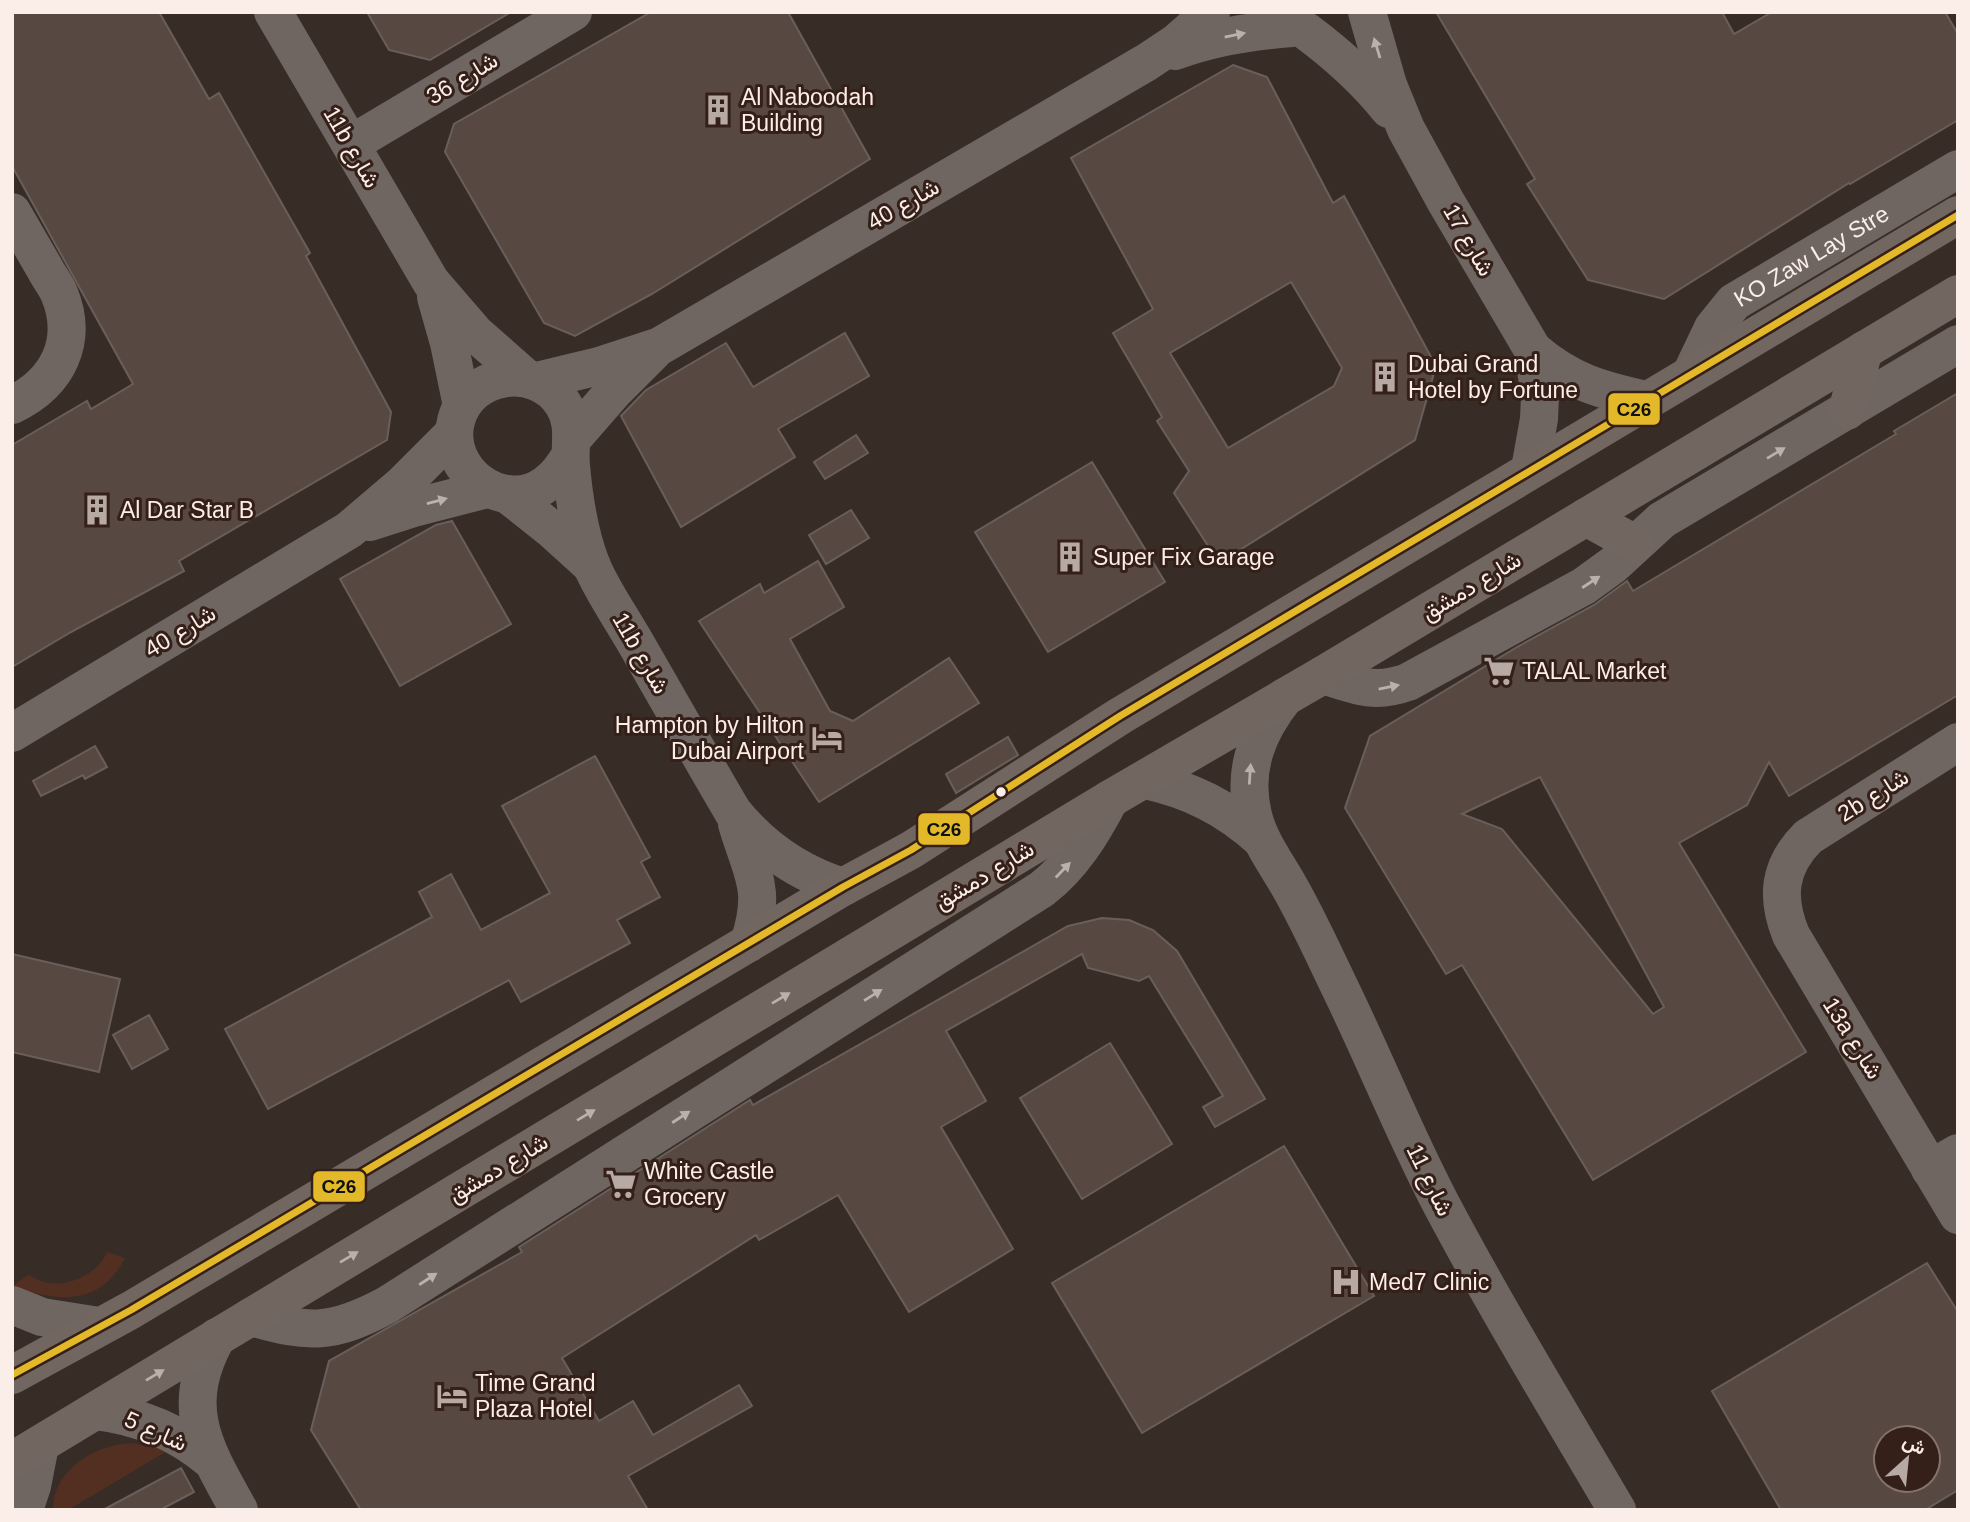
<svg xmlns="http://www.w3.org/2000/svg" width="1970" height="1522" font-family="Helvetica,Vazirmatn,sans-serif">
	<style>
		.green { fill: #522f21 }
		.building { fill: #584842; stroke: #695f5a; stroke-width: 2; fill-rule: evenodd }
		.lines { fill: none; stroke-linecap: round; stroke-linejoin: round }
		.minor { stroke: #6f6662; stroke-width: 38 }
		.major { stroke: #726661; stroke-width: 38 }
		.bus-1-casing { stroke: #342018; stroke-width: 12 }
		.bus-1 { stroke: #e4b929; stroke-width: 7 }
		.oneway { fill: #bcb0ab }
		.oneway2 { fill: #bdb0ab }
		.bus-dot { fill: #fbede7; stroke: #342018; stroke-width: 2.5 }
		.labels { text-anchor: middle; stroke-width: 6; stroke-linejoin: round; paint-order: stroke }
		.street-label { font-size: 23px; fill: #fbede7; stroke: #342018 }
		.poi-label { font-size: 23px; fill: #fbede7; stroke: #342018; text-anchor: start }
		.line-badge { stroke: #342018; stroke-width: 2.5 }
		.pale-badge-label { font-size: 19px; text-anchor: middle; font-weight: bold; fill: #111 }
	</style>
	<rect width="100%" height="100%" fill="#382c27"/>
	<g class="green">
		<path d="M107,1252L125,1258C100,1307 56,1302 12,1286L28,1275C33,1277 39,1281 44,1282C68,1288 98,1274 107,1252Z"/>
		<path d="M132,1443L169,1450L68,1510H53C52,1470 96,1444 132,1443Z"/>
	</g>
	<g class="building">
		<polygon points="12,12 159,12 209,99 219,93 310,253 306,256 391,412 387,440 179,561 184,571 71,632 12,667 12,445 87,401 91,409 133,384 12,166"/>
		<polygon points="367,12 511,12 430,60 389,50"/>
		<polygon points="651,12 788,12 870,159 652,294 575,336 544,323 445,152 454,124"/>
		<polygon points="1436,12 1722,12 1734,34 1772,12 1945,12 1958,34 1958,120 1850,184 1849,183 1664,299 1588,280 1527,184 1535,179"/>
		<path d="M1233,65L1267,77L1333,203L1344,196L1436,366L1415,440L1219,563L1174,493L1189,471L1157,421L1162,417L1113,333L1153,309L1071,158ZM1291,282L1342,368L1334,386L1228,448L1170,353Z"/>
		<polygon points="845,333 869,376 778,429 795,457 681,527 621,416 646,390 726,343 753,387"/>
		<path d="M1958,393V695L1789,796L1769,762L1747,805L1679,843L1806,1052L1593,1180L1462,965L1446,974L1345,808L1370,736L1517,647L1594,605L1627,581L1633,591L1896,434L1894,431ZM1540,777L1664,1007L1653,1014L1502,829L1462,814Z"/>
		<polygon points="856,435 868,453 825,479 814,462"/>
		<polygon points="1092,462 1165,582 1048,652 975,532"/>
		<polygon points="851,510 869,538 826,564 809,535"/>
		<polygon points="452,521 511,624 400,686 340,579 436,525"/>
		<polygon points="818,561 844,607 790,639 830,711 853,721 949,658 979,703 819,802 699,621 760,584 764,593"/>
		<polygon points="1008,737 1018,755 956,793 946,774"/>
		<polygon points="95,746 107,767 85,779 83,775 41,796 33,781"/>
		<polygon points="595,756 650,857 641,862 660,897 617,920 630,943 521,1002 509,980 268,1109 225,1029 432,917 419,892 451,874 481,930 550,893 502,806"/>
		<polygon points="1102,918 1129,920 1153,930 1177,951 1265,1099 1215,1127 1203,1107 1223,1096 1149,976 1139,981 1088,968 1082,954 946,1031 986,1101 941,1127 1013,1249 909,1312 838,1195 759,1240 756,1235 562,1358 599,1421 633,1401 653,1435 739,1385 752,1406 628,1476 648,1510 361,1510 311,1430 329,1361 522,1252 519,1247 750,1100 753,1105 1068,926"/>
		<polygon points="12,954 120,979 99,1072 12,1052"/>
		<polygon points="149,1015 168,1049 132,1069 113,1035"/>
		<polygon points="1110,1043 1172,1144 1082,1199 1020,1098"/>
		<polygon points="1284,1146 1374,1296 1142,1433 1052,1283"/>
		<path d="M1927,1263L1958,1312V1490L1925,1510H1781L1712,1391ZM1886,1438H1928V1480H1886Z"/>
		<polygon points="181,1468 194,1492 160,1510 103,1510"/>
	</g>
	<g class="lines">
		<g class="minor">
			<polyline points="273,12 431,282 475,333 526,378"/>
			<polyline points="1367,12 1388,85 1406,129 1446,202 1533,350 1540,396 1539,419 1530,469"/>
			<path d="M1306,31C1337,54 1364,78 1389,109"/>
			<path d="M1175,51C1212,37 1252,31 1292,28"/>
			<polyline points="351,144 573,12"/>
			<path d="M12,212C23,231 34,250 45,269C49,277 55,284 59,293C79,341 58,383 12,405"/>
			<polyline points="436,297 449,343 462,406"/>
			<path d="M1533,350C1569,381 1600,390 1646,400"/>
			<path id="s1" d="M1692,372L1713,328L1734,302L1958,169"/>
			<polyline points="537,381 599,366 660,346 1147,62 1177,42 1211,12"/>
			<polyline points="573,438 614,391 653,352"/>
			<path d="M570,456C563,467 557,476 546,484C503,516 443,470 456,421C468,372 537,362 563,404C576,424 569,444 571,466C574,499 579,533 591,564C602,591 621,617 635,642C668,699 700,756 733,812C763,849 798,873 843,887"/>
			<polyline points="507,494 550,528 592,566"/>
			<polyline points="370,522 417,507 487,489"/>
			<path d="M1323,675C1356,686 1375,694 1408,682L1584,586L1613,565L1662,520L1958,344"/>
			<path d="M1285,697C1257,732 1242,770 1253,815C1259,841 1276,863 1289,886C1308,919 1324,955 1341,990C1375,1060 1404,1133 1440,1202C1495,1306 1557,1408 1617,1510"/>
			<polyline points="12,733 349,530 403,484 454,433"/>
			<path d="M1958,742L1808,837C1778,867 1776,898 1791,935L1958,1215"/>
			<path d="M1145,780C1191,790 1227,808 1262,840"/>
			<path d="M737,824C752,875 767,888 749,943"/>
			<polyline points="1930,1169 1958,1153"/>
			<polyline points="12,1305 42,1317 99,1326"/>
			<path d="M251,1317C309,1334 333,1334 387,1305L1042,889C1073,865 1092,833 1110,799"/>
			<path d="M217,1337C178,1407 204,1447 239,1510"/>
			<path d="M96,1411C140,1416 178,1432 212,1461"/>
			<polyline points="24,1510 32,1486 40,1445"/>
		</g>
		<g class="major">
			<polyline points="1847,411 1864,350"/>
			<polyline points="1586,517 1635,544"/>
			<polyline points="12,1375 131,1310 843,887 911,850 1120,716 1958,215"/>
			<polyline points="12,1461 1110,799 1323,675 1958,294"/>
		</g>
		<g class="bus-1-casing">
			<polyline id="bus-1" points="12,1375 131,1310 843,887 911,850 1120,716 1958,215"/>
		</g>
		<use href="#bus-1" class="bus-1"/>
	</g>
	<defs><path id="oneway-solid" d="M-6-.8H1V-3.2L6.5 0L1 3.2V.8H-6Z" transform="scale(1.75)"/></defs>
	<g class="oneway">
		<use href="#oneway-solid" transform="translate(1235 35) rotate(-11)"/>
		<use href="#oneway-solid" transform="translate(1377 48) rotate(-107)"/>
		<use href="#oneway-solid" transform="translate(1776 453) rotate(-31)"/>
		<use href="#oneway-solid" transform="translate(437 501) rotate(-15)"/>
		<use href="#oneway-solid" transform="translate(1591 582) rotate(-33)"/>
		<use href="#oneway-solid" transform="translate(1389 687) rotate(-11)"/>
		<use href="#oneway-solid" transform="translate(1250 774) rotate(-86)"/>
		<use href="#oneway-solid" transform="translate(1063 870) rotate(-46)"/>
		<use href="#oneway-solid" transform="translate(873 995) rotate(-32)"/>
		<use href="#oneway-solid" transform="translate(681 1117) rotate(-33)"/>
		<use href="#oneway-solid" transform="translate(428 1279) rotate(-33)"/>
	</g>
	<g class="oneway2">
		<use href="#oneway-solid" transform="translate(781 998) rotate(-31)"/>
		<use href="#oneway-solid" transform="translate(586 1115) rotate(-31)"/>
		<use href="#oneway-solid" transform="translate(349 1257) rotate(-31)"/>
		<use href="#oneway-solid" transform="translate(155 1375) rotate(-31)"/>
	</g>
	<defs>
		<g id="building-bare" transform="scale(2.415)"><path d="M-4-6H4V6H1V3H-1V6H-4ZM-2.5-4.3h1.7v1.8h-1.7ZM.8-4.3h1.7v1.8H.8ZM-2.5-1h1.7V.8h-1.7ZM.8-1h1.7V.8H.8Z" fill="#b7a9a4" stroke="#342018" stroke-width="2.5" paint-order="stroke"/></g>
		<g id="supermarket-bare" transform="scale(2.415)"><path d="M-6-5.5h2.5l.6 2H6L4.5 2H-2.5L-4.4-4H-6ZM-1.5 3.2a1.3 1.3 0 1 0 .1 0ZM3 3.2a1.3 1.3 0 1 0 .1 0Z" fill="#b7a9a4" stroke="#342018" stroke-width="2.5" paint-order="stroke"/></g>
		<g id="hotel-bare" transform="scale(2.415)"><path d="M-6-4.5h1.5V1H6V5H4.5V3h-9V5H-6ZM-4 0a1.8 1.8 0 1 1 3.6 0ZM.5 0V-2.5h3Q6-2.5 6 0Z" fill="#b7a9a4" stroke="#342018" stroke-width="2.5" paint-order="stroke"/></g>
		<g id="hospital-bare" transform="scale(2.415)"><path d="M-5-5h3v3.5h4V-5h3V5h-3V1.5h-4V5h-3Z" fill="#b7a9a4" stroke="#342018" stroke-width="2.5" paint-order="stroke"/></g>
	</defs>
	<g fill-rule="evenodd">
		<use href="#building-bare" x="718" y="110"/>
		<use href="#building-bare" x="1385" y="377"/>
		<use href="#building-bare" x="97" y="510"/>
		<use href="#building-bare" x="1070" y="557"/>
		<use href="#supermarket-bare" x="1499" y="671"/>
		<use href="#hotel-bare" x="827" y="738"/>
		<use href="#supermarket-bare" x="621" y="1184"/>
		<use href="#hospital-bare" x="1346" y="1282"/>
		<use href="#hotel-bare" x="452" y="1396"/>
	</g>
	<circle class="bus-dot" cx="1001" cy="792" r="6"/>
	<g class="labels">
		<g class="street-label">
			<text transform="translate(462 78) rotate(-31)" y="8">شارع 36</text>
			<text transform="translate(352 147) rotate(60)" y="8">11b شارع</text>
			<text transform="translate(903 204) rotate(-30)" y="8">شارع 40</text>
			<text transform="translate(1469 240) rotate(60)" y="8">شارع 17</text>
			<text dy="8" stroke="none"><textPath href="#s1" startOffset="172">KO Zaw Lay Stre</textPath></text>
			<text transform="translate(1471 586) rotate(-31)" y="8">شارع دمشق</text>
			<text transform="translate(180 631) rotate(-31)" y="8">شارع 40</text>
			<text transform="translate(641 653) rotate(60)" y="8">11b شارع</text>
			<text transform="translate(1873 795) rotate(-32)" y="8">2b شارع</text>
			<text transform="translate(984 875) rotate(-31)" y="8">شارع دمشق</text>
			<text transform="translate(1853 1038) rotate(58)" y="8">13a شارع</text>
			<text transform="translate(498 1168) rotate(-31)" y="8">شارع دمشق</text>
			<text transform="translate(1430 1180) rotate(64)" y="8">شارع 11</text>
			<text transform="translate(156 1431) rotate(24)" y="8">شارع 5</text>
		</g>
		<g class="poi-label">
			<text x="741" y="105">Al Naboodah<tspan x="741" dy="26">Building</tspan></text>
			<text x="1408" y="372">Dubai Grand<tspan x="1408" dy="26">Hotel by Fortune</tspan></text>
			<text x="120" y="518">Al Dar Star B</text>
			<text x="1093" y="565">Super Fix Garage</text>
			<text x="1522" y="679">TALAL Market</text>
			<text x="804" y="733" text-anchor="end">Hampton by Hilton<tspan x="804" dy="26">Dubai Airport</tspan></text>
			<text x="644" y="1179">White Castle<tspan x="644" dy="26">Grocery</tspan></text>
			<text x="1369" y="1290">Med7 Clinic</text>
			<text x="475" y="1391">Time Grand<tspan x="475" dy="26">Plaza Hotel</tspan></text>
		</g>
	</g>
	<g class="line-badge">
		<rect x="1607" y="392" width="54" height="34" rx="7" fill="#e4b929"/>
		<rect x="917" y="812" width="54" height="34" rx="7" fill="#e4b929"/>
		<rect x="312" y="1170" width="54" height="33" rx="7" fill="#e4b929"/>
	</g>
	<g class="pale-badge-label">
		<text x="1634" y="416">C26</text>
		<text x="944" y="836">C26</text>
		<text x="339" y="1193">C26</text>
	</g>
	<rect width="1970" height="1522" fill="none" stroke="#fbede7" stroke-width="28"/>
	<g transform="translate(1907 1459) rotate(27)"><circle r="33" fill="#342018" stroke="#84726b" stroke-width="2"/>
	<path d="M0-5L12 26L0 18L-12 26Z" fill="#b7a9a4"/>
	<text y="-10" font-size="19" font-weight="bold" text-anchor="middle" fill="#fbede7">ش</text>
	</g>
</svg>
